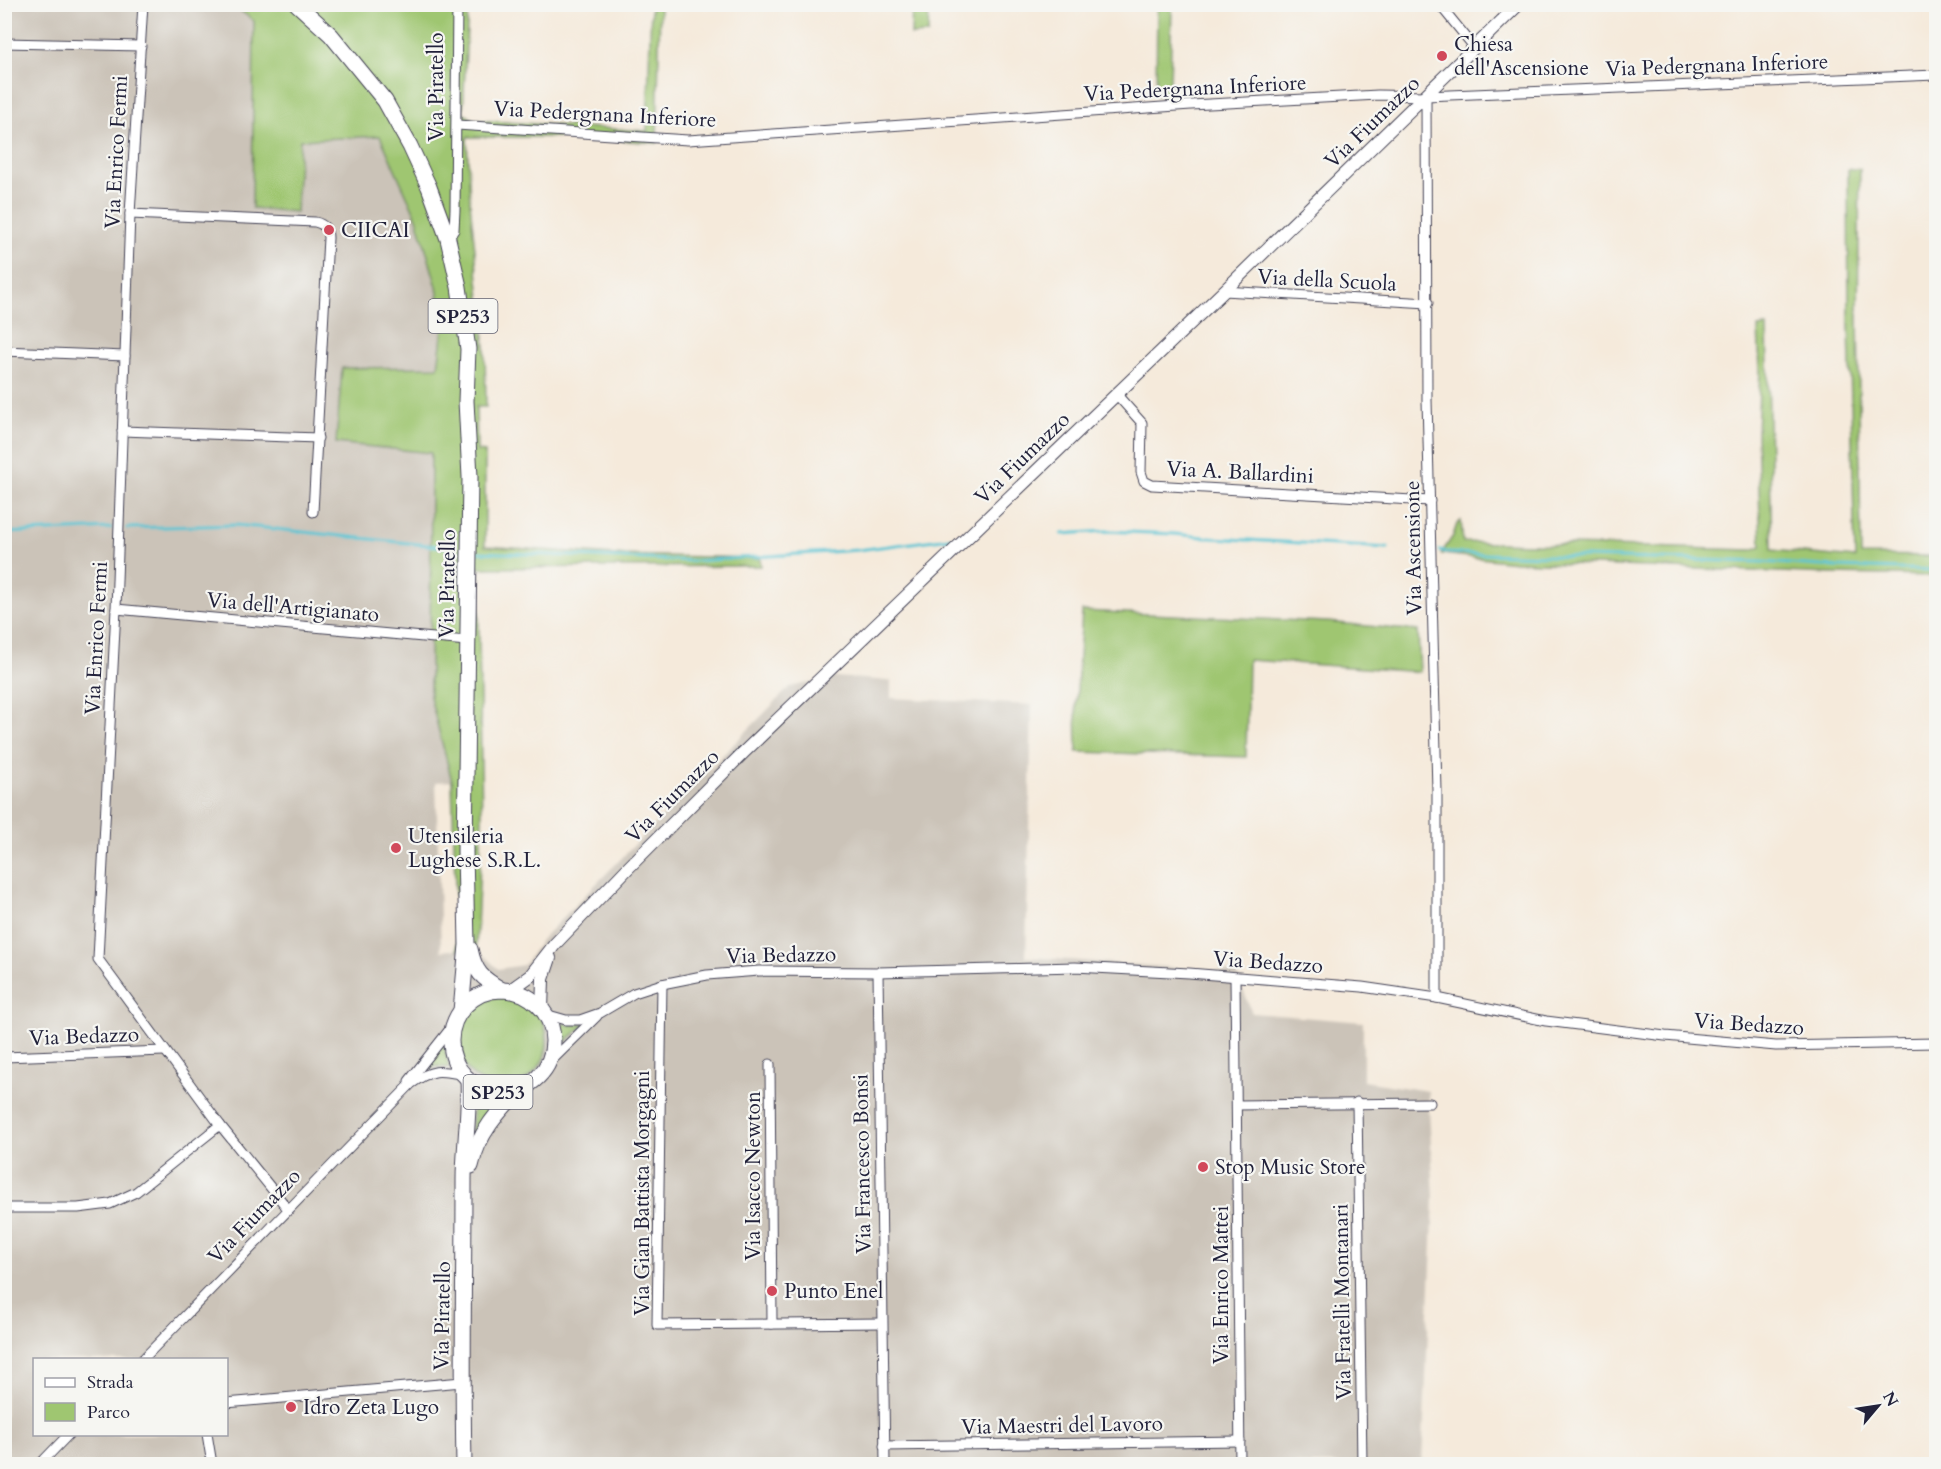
<svg xmlns="http://www.w3.org/2000/svg" width="1941" height="1469" font-family="Cardo,serif">
	<style>
		.industrial { fill: #cbc3b8; fill-rule: evenodd }
		.green { fill: #9fc671; stroke: #607456; stroke-width: 1.5 }
		.lines { fill: none; stroke-linecap: round; stroke-linejoin: round }
		.stream { stroke: #5ac5d4; stroke-width: 3 }
		.minor-casing { stroke: #424053; stroke-width: 11 }
		.tertiary-casing { stroke: #424053; stroke-width: 14 }
		.primary-casing { stroke: #424053; stroke-width: 17 }
		.minor { stroke: #fff; stroke-width: 9 }
		.tertiary { stroke: #fff; stroke-width: 12 }
		.primary { stroke: #fff; stroke-width: 15 }
		.poi-dot { fill: #d1495b; stroke: #f6f6f2; stroke-width: 2 }
		.labels { text-anchor: middle; stroke-width: 4.5; stroke-linejoin: round; paint-order: stroke }
		.shield { fill: #f6f6f2; stroke: #626272; stroke-width: 1.5 }
		.shield-label { font-size: 20px; font-weight: bold; fill: #22223b }
		.poi-label { font-size: 21px; fill: #22223b; stroke: #f6f6f2; text-anchor: start }
		.street-label { font-size: 21px; fill: #22223b; stroke: #f6f6f2 }
	</style>
	<rect width="100%" height="100%" fill="#f6f6f2"/>
	<filter id="ink" filterUnits="userSpaceOnUse"><feTurbulence type="fractalNoise" baseFrequency=".0167" numOctaves="2"/><feDisplacementMap in="SourceGraphic" scale="12" xChannelSelector="R" yChannelSelector="G"/><feConvolveMatrix kernelMatrix="1 2 1 2 8 2 1 2 1" color-interpolation-filters="sRGB"/></filter>
	<filter id="wash" filterUnits="userSpaceOnUse"><feTurbulence type="fractalNoise" baseFrequency=".008" numOctaves="4" result="noise"/><feDisplacementMap in="SourceGraphic" scale="24" xChannelSelector="R" yChannelSelector="G"/><feGaussianBlur stdDeviation="1.35" result="paint"/><feColorMatrix in="noise" values="0 0 0 0 0 0 0 0 0 0 0 0 0 0 0 0 0 1.4 0 .05"/><feComposite in="paint" operator="in"/></filter>
	<g filter="url(#wash)">
		<rect width="100%" height="100%" fill="#f5eadb"/>
		<path class="industrial" d="M5,5H233L254,21L252,208L296,211L300,140L380,136L417,218L437,288L443,328L438,367L342,368L336,443L431,452L430,697L452,781L436,782L441,951L476,948L498,969L524,965L541,940L790,687L835,677L891,681V698L1032,705L1026,957L1236,972L1252,1013L1363,1022V1081L1428,1091L1434,1198L1422,1464H5ZM34,1360H226V1434H34Z"/>
		<g class="green">
			<polygon points="233,5 468,5 463,113 474,120 647,131 651,5 660,5 657,143 574,137 467,137 470,202 485,347 486,407 476,407 477,451 485,452 485,546 616,555 760,558 761,566 478,568 482,821 476,948 457,950 452,781 430,697 431,453 336,443 342,368 438,367 443,328 437,287 417,218 380,136 300,140 296,212 252,208 254,21"/>
			<polygon points="912,5 929,5 928,34 911,35"/>
			<polygon points="1157,5 1172,5 1170,86 1171,99 1156,95"/>
			<polygon points="1848,169 1860,169 1858,312 1861,555 1936,556 1936,576 1831,574 1516,562 1441,554 1453,536 1457,524 1461,521 1463,542 1752,550 1761,546 1757,433 1760,370 1758,328 1767,327 1772,550 1855,558 1849,326"/>
			<polygon points="1082,611 1328,622 1418,631 1420,672 1248,660 1246,757 1077,752 1076,705"/>
			<circle cx="502" cy="1041" r="45"/>
			<polygon points="557,1023 574,1025 587,1023 560,1046"/>
			<polygon points="443,1042 449,1068 436,1066 422,1070"/>
			<polygon points="474,1093 492,1100 505,1100 471,1146"/>
		</g>
		<g class="lines">
			<g class="stream">
				<polyline points="127,528 236,525 446,547"/>
				<polyline points="4,533 111,528"/>
				<polyline points="1062,534 1106,531 1175,534 1212,538 1388,548"/>
				<polyline points="1440,550 1449,553 1762,562 1837,567 1936,570"/>
				<polyline points="477,552 695,561 858,550 950,538"/>
			</g>
		</g>
	</g>
	<g filter="url(#ink)">
		<g class="lines">
			<g class="minor-casing">
				<g id="minor">
					<polyline points="143,4 130,214 116,609 98,959 220,1125 288,1209"/>
					<polyline points="1439,4 1475,48"/>
					<polyline points="4,43 141,46"/>
					<polyline points="1426,96 1427,400 1437,791 1437,998"/>
					<polyline points="457,125 688,140 1191,105 1378,95 1426,96 1936,75"/>
					<path d="M130,214L315,222C324,224 328,229 328,238L313,512"/>
					<polyline points="448,239 454,230 455,210 457,4"/>
					<polyline points="1224,291 1428,303"/>
					<polyline points="4,351 125,356"/>
					<polyline points="1117,395 1142,423 1141,472 1144,481 1152,485 1430,501"/>
					<polyline points="122,431 318,438"/>
					<polyline points="116,609 467,641"/>
					<polyline points="878,972 885,1464"/>
					<polyline points="1235,978 1240,1464"/>
					<polyline points="662,984 657,1325 882,1323"/>
					<polyline points="545,1014 566,1020 580,1020 600,1013 634,993 662,984 707,975 759,971 878,972 1075,967 1189,973 1362,987 1437,998 1546,1021 1665,1036 1776,1046 1936,1043"/>
					<polyline points="4,1057 164,1051"/>
					<polyline points="770,1064 772,1324"/>
					<polyline points="545,1067 597,1016"/>
					<polyline points="409,1081 454,1024"/>
					<polyline points="1357,1102 1362,1464"/>
					<polyline points="1237,1105 1430,1103"/>
					<polyline points="4,1208 78,1208 110,1204 136,1192 220,1125"/>
					<path d="M142,1360L411,1084C432,1068 440,1070 464,1075"/>
					<polyline points="226,1403 462,1382"/>
					<polyline points="207,1434 212,1464"/>
					<polyline points="884,1446 1240,1441"/>
					<polyline points="40,1464 69,1434"/>
				</g>
			</g>
			<g class="tertiary-casing">
				<g id="tertiary">
					<polyline points="509,991 530,976 555,944 628,868 744,752 1224,291 1519,4"/>
					<polyline points="542,1010 543,979 550,958"/>
				</g>
			</g>
			<g class="primary-casing">
				<g id="primary">
					<polyline points="297,4 331,35 385,101 410,146 429,187 448,239 459,287 468,349 466,401 470,477 465,851 467,945 461,1011"/>
					<path d="M470,949C475,973 482,978 502,990"/>
					<circle cx="502" cy="1041" r="51"/>
					<path d="M471,1166C478,1133 498,1112 521,1088"/>
					<path d="M464,1464C462,1370 464,1275 464,1180C464,1146 470,1113 468,1079"/>
				</g>
			</g>
			<use href="#minor" class="minor"/>
			<use href="#tertiary" class="tertiary"/>
			<use href="#primary" class="primary"/>
		</g>
	</g>
	<g class="poi-dot">
		<circle cx="1442" cy="56" r="6"/>
		<circle cx="329" cy="230" r="6"/>
		<circle cx="396" cy="848" r="6"/>
		<circle cx="1203" cy="1167" r="6"/>
		<circle cx="772" cy="1291" r="6"/>
		<circle cx="291" cy="1407" r="6"/>
	</g>
	<g class="labels">
		<g class="shield">
			<rect x="428.5" y="299" width="69" height="34" rx="4.5"/>
			<rect x="463.5" y="1075" width="69" height="34" rx="4.5"/>
		</g>
		<g class="shield-label">
			<text x="463" y="323">SP253</text>
			<text x="498" y="1099">SP253</text>
		</g>
		<g class="poi-label">
			<text x="1454" y="51">Chiesa<tspan x="1454" dy="24">dell'Ascensione</tspan></text>
			<text x="341" y="237">CIICAI</text>
			<text x="408" y="843">Utensileria<tspan x="408" dy="24">Lughese S.R.L.</tspan></text>
			<text x="1215" y="1174">Stop Music Store</text>
			<text x="784" y="1298">Punto Enel</text>
			<text x="303" y="1414">Idro Zeta Lugo</text>
		</g>
		<g class="street-label">
			<text transform="translate(1717 65) rotate(-2)" y="7">Via Pedergnana Inferiore</text>
			<text transform="translate(436 87) rotate(-90)" y="7">Via Piratello</text>
			<text transform="translate(1195 88) rotate(-3)" y="7">Via Pedergnana Inferiore</text>
			<text transform="translate(605 114) rotate(3)" y="7">Via Pedergnana Inferiore</text>
			<text transform="translate(1372 122) rotate(-44)" y="7">Via Fiumazzo</text>
			<text transform="translate(116 152) rotate(-87)" y="7">Via Enrico Fermi</text>
			<text transform="translate(1327 280) rotate(3)" y="7">Via della Scuola</text>
			<text transform="translate(1022 458) rotate(-44)" y="7">Via Fiumazzo</text>
			<text transform="translate(1240 472) rotate(3)" y="7">Via A. Ballardini</text>
			<text transform="translate(1413 548) rotate(-91)" y="7">Via Ascensione</text>
			<text transform="translate(447 584) rotate(-89)" y="7">Via Piratello</text>
			<text transform="translate(293 607) rotate(5)" y="7">Via dell'Artigianato</text>
			<text transform="translate(96 638) rotate(-87)" y="7">Via Enrico Fermi</text>
			<text transform="translate(672 796) rotate(-45)" y="7">Via Fiumazzo</text>
			<text transform="translate(781 955) rotate(-1)" y="7">Via Bedazzo</text>
			<text transform="translate(1268 962) rotate(4)" y="7">Via Bedazzo</text>
			<text transform="translate(1749 1024) rotate(4)" y="7">Via Bedazzo</text>
			<text transform="translate(84 1036) rotate(-2)" y="7">Via Bedazzo</text>
			<text transform="translate(862 1164) rotate(-91)" y="7">Via Francesco Bonsi</text>
			<text transform="translate(753 1176) rotate(-90)" y="7">Via Isacco Newton</text>
			<text transform="translate(642 1193) rotate(-90)" y="7">Via Gian Battista Morgagni</text>
			<text transform="translate(254 1216) rotate(-46)" y="7">Via Fiumazzo</text>
			<text transform="translate(1221 1285) rotate(-90)" y="7">Via Enrico Mattei</text>
			<text transform="translate(1342 1302) rotate(-91)" y="7">Via Fratelli Montanari</text>
			<text transform="translate(442 1316) rotate(-89)" y="7">Via Piratello</text>
			<text transform="translate(1062 1425) rotate(-1)" y="7">Via Maestri del Lavoro</text>
		</g>
	</g>
	<rect width="1941" height="1469" fill="none" stroke="#f6f6f2" stroke-width="24"/>
	<rect x="33" y="1358" width="195" height="78" fill="#f6f6f2" stroke="#a1a1a9" stroke-width="1.5"/>
	<rect x="45" y="1378" width="30" height="9" fill="#ffffff" stroke="#a1a1a9" stroke-width="1.5"/>
	<text x="87" y="1388" font-size="18" fill="#22223b">Strada</text>
	<rect x="45" y="1403" width="30" height="18" fill="#9fc671" stroke="#a1a1a9" stroke-width="1.5"/>
	<text x="87" y="1418" font-size="18" fill="#22223b">Parco</text>
	<g transform="translate(1878 1406) rotate(61)" stroke="#f6f6f2" stroke-width="4.5" paint-order="stroke">
	<path d="M0-4.5L10 22L0 15L-10 22Z" fill="#22223b"/>
	<text y="-9" font-size="16" font-weight="bold" text-anchor="middle" fill="#22223b">N</text>
	</g>
</svg>
